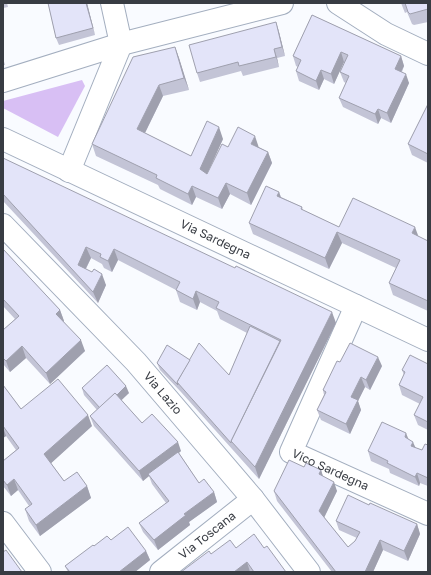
<svg xmlns="http://www.w3.org/2000/svg" width="431" height="575" font-family="'Golos Text',sans-serif">
	<style>
		.green { fill: #d8bff4 }
		.lines { fill: none; stroke-linecap: round; stroke-linejoin: round }
		.minor-casing { stroke: #a3aebf; stroke-width: 24 }
		.tertiary-casing { stroke: #a3aebf; stroke-width: 24 }
		.minor { stroke: #fff; stroke-width: 22 }
		.tertiary { stroke: #fff; stroke-width: 22 }
		.wall { fill: #c3c4d6 }
		.shaded-wall { fill: #9fa0ae }
		.building { fill: #e3e4f9; stroke: #9fa0ae }
		.labels { text-anchor: middle; stroke-width: 3; stroke-linejoin: round; paint-order: stroke }
		.street-label { font-size: 12px; fill: #383c43; stroke: #fff }
	</style>
	<rect width="100%" height="100%" fill="#f9fbff"/>
	<polygon class="green" points="82,80 85,86 58,137 3,108 3,101"/>
	<g class="lines">
		<g class="minor-casing">
			<g id="minor">
				<polyline points="112,3 121,44"/>
				<polyline points="338,3 386,34 428,54"/>
				<polyline points="3,81 121,44 282,3"/>
				<polyline points="69,171 121,44"/>
				<path id="s1" d="M3,225L136,362L253,499L309,572"/>
				<path id="s2" d="M356,306L291,452L428,514"/>
				<polyline points="3,523 40,572"/>
				<path id="s3" d="M161,572L253,499"/>
			</g>
		</g>
		<g class="tertiary-casing">
			<g id="tertiary">
				<path id="s4" d="M3,139L428,340"/>
			</g>
		</g>
		<use href="#minor" class="minor"/>
		<use href="#tertiary" class="tertiary"/>
	</g>
	<g class="wall">
		<polygon points="3,3 7,3 8,7 3,8"/>
		<polygon points="48,3 87,3 95,35 59,45 56,38"/>
		<polygon points="401,3 428,3 428,22 414,25 412,24 407,12 405,13"/>
		<polygon points="312,15 401,56 404,66 402,72 409,83 391,123 381,118 378,124 343,107 339,98 346,83 344,82 340,72 345,62 344,62 334,84 324,79 319,90 299,81 296,71 298,67 296,66 293,56"/>
		<polygon points="276,22 279,32 285,56 277,58 279,67 243,76 241,71 200,82 197,73"/>
		<polygon points="175,47 179,58 189,90 163,96 145,133 191,156 223,139 207,174 228,147 259,147 268,152 272,163 251,205 230,194 222,209 196,197 192,205 160,189 158,185 96,156 92,144"/>
		<polygon points="3,58 5,65 3,65"/>
		<polygon points="428,104 428,163 412,155 408,144"/>
		<polygon points="3,158 336,323 259,479 181,392 160,370 157,363 190,360 229,375 247,333 220,319 217,311 200,302 197,310 180,302 176,290 118,260 112,272 104,268 102,264 91,258 86,269 106,285 98,303 3,201"/>
		<polygon points="279,192 281,197 302,207 303,210 339,227 418,237 428,241 428,311 393,295 389,283 396,268 342,243 329,269 253,234 249,223"/>
		<polygon points="3,249 60,310 64,321 64,322 85,351 50,384 26,358 10,372 3,364 3,330 15,319 3,306"/>
		<polygon points="340,362 382,366 370,390 365,387 358,401 361,410 350,434 321,420 317,410 324,395 323,390"/>
		<polygon points="428,364 428,430 418,425 414,415 420,404 402,395 399,385 404,375 402,370"/>
		<polygon points="3,385 21,409 92,426 51,463 64,481 87,486 91,498 40,536 29,521 25,509 29,506 18,490 11,496 3,486 3,461 16,450 6,436 3,438"/>
		<polygon points="82,388 129,393 121,400 142,423 181,451 179,453 199,483 214,492 217,502 189,522 190,525 158,550 143,532 139,523 166,503 152,484 149,476 143,481 94,426 90,416 97,410 84,395"/>
		<polygon points="409,439 416,448 422,450 428,445 428,486 420,483 419,486 390,473 389,469 371,461 368,451"/>
		<polygon points="321,470 323,476 337,491 324,517 348,547 355,541 357,538 339,530 336,521 369,505 417,524 420,534 408,561 383,550 373,572 332,572 277,501 274,491"/>
		<polygon points="111,540 146,551 150,560 135,572 68,572 65,566 94,546"/>
		<polygon points="236,548 264,548 286,572 181,572 211,554"/>
	</g>
	<g class="shaded-wall">
		<polygon points="86,3 87,3 95,35 93,28"/>
		<polygon points="276,22 279,32 285,56 282,47"/>
		<polygon points="175,47 179,58 189,90 184,78"/>
		<polygon points="274,49 277,58 279,67 276,57"/>
		<polygon points="341,52 344,62 334,84 331,74"/>
		<polygon points="401,56 404,66 398,78 395,69"/>
		<polygon points="321,70 324,79 319,90 316,81"/>
		<polygon points="406,74 409,83 391,123 387,113"/>
		<polygon points="159,85 163,96 141,141 137,129"/>
		<polygon points="378,109 381,118 378,124 375,114"/>
		<polygon points="219,127 223,139 204,181 200,169"/>
		<polygon points="255,136 259,148 251,144"/>
		<polygon points="268,152 272,163 251,205 247,193"/>
		<polygon points="226,183 230,194 222,209 218,198"/>
		<polygon points="192,186 196,197 192,205 188,194"/>
		<polygon points="279,192 283,204 277,196"/>
		<polygon points="415,227 419,238 412,233"/>
		<polygon points="337,232 342,243 329,269 325,258"/>
		<polygon points="86,247 91,258 82,276 78,265"/>
		<polygon points="114,249 118,260 112,272 108,261"/>
		<polygon points="102,274 106,285 98,303 93,292"/>
		<polygon points="196,291 200,302 197,310 193,299"/>
		<polygon points="60,310 64,321 60,325 56,314"/>
		<polygon points="332,312 336,323 259,479 255,467"/>
		<polygon points="81,340 85,351 50,384 46,373"/>
		<polygon points="22,346 26,358 10,372 6,361"/>
		<polygon points="378,357 382,366 370,390 366,380"/>
		<polygon points="361,377 365,387 358,401 361,410 350,434 346,424 351,397"/>
		<polygon points="126,386 129,393 104,417 102,410"/>
		<polygon points="88,415 92,426 48,466 44,454"/>
		<polygon points="3,427 6,436 3,438"/>
		<polygon points="406,433 410,443 405,437"/>
		<polygon points="178,442 181,451 149,476 148,474 149,476 143,481 139,471"/>
		<polygon points="413,442 417,451 411,446"/>
		<polygon points="321,470 324,480 319,474"/>
		<polygon points="417,473 420,483 419,486 415,477"/>
		<polygon points="14,479 18,490 11,496 7,485"/>
		<polygon points="334,482 337,491 323,520 319,511"/>
		<polygon points="87,486 91,498 40,536 36,525"/>
		<polygon points="214,492 217,502 189,522 190,525 158,550 154,540 184,514"/>
		<polygon points="417,524 420,534 408,561 404,551"/>
		<polygon points="380,540 383,550 373,572 365,572"/>
		<polygon points="146,551 150,560 135,572 119,572"/>
		<polygon points="247,562 250,572 234,572"/>
	</g>
	<g class="building">
		<polygon points="48,3 86,3 93,28 56,38"/>
		<polygon points="405,3 428,3 428,9 410,14 408,12"/>
		<polygon points="312,15 401,56 395,69 406,74 387,113 378,109 375,114 339,98 349,76 340,72 348,55 341,52 331,74 321,70 316,81 296,71 301,60 293,56"/>
		<polygon points="276,22 282,47 274,49 276,57 239,66 238,62 197,73 189,45"/>
		<polygon points="175,47 184,78 159,85 137,129 191,156 207,121 219,127 200,169 207,174 222,144 228,147 238,127 255,136 251,144 268,152 247,193 226,183 218,198 192,186 188,194 156,178 157,175 92,144 133,57"/>
		<polygon points="428,104 428,154 408,144"/>
		<polygon points="3,158 235,268 236,266 332,312 255,467 231,441 281,340 216,308 219,302 196,291 193,299 176,290 180,282 114,249 108,261 100,257 101,254 86,247 78,265 92,272 94,269 102,274 93,292 3,194"/>
		<polygon points="266,186 279,192 277,196 302,207 301,209 339,227 353,198 415,227 412,233 428,241 428,301 389,283 400,260 337,232 325,258 249,223"/>
		<polygon points="3,249 60,310 56,314 81,340 46,373 22,346 6,361 3,358 3,330 19,316 3,299"/>
		<polygon points="250,326 280,341 231,441 231,443 177,382 199,343 229,375"/>
		<polygon points="350,343 378,357 366,380 361,377 351,397 358,400 346,424 317,410 326,392 323,390 337,361 340,362"/>
		<polygon points="167,345 190,360 177,382 178,385 157,363"/>
		<polygon points="410,355 428,364 428,422 414,415 423,397 399,385 405,372 402,370"/>
		<polygon points="107,365 126,386 117,395 115,393 100,408 82,388"/>
		<polygon points="58,379 88,415 44,454 64,481 77,472 87,486 36,525 25,509 32,504 14,479 7,485 3,480 3,461 19,448 3,426 3,385 21,409"/>
		<polygon points="115,393 142,423 152,414 178,442 139,471 90,416"/>
		<polygon points="382,422 406,433 405,437 413,442 411,446 422,450 425,444 428,445 428,478 417,473 415,477 387,463 388,461 368,451"/>
		<polygon points="178,452 199,483 204,479 214,492 184,514 186,515 154,540 139,523 169,501 148,474"/>
		<polygon points="289,460 304,467 306,463 321,470 319,474 334,482 319,511 348,547 355,541 360,532 336,521 348,495 369,505 370,503 417,524 404,551 380,540 365,572 336,572 274,491"/>
		<polygon points="128,527 146,551 119,572 70,572 65,566 93,545 94,546 107,536 111,540"/>
		<polygon points="254,534 264,548 267,546 286,572 254,572 247,562 234,572 181,572 209,551 211,554 230,540 236,548"/>
		<polygon points="6,550 22,572 3,572 3,552"/>
	</g>
	<g class="labels">
		<g class="street-label">
			<text dy="4" stroke="none"><textPath href="#s4" startOffset="235">Via Sardegna</textPath></text>
			<text dy="4" stroke="none"><textPath href="#s1" startOffset="232">Via Lazio</textPath></text>
			<text dy="4" stroke="none"><textPath href="#s2" startOffset="203">Vico Sardegna</textPath></text>
			<text dy="4" stroke="none"><textPath href="#s3" startOffset="59">Via Toscana</textPath></text>
		</g>
	</g>
	<rect width="431" height="575" fill="none" stroke="#383c43" stroke-width="8"/>
</svg>
